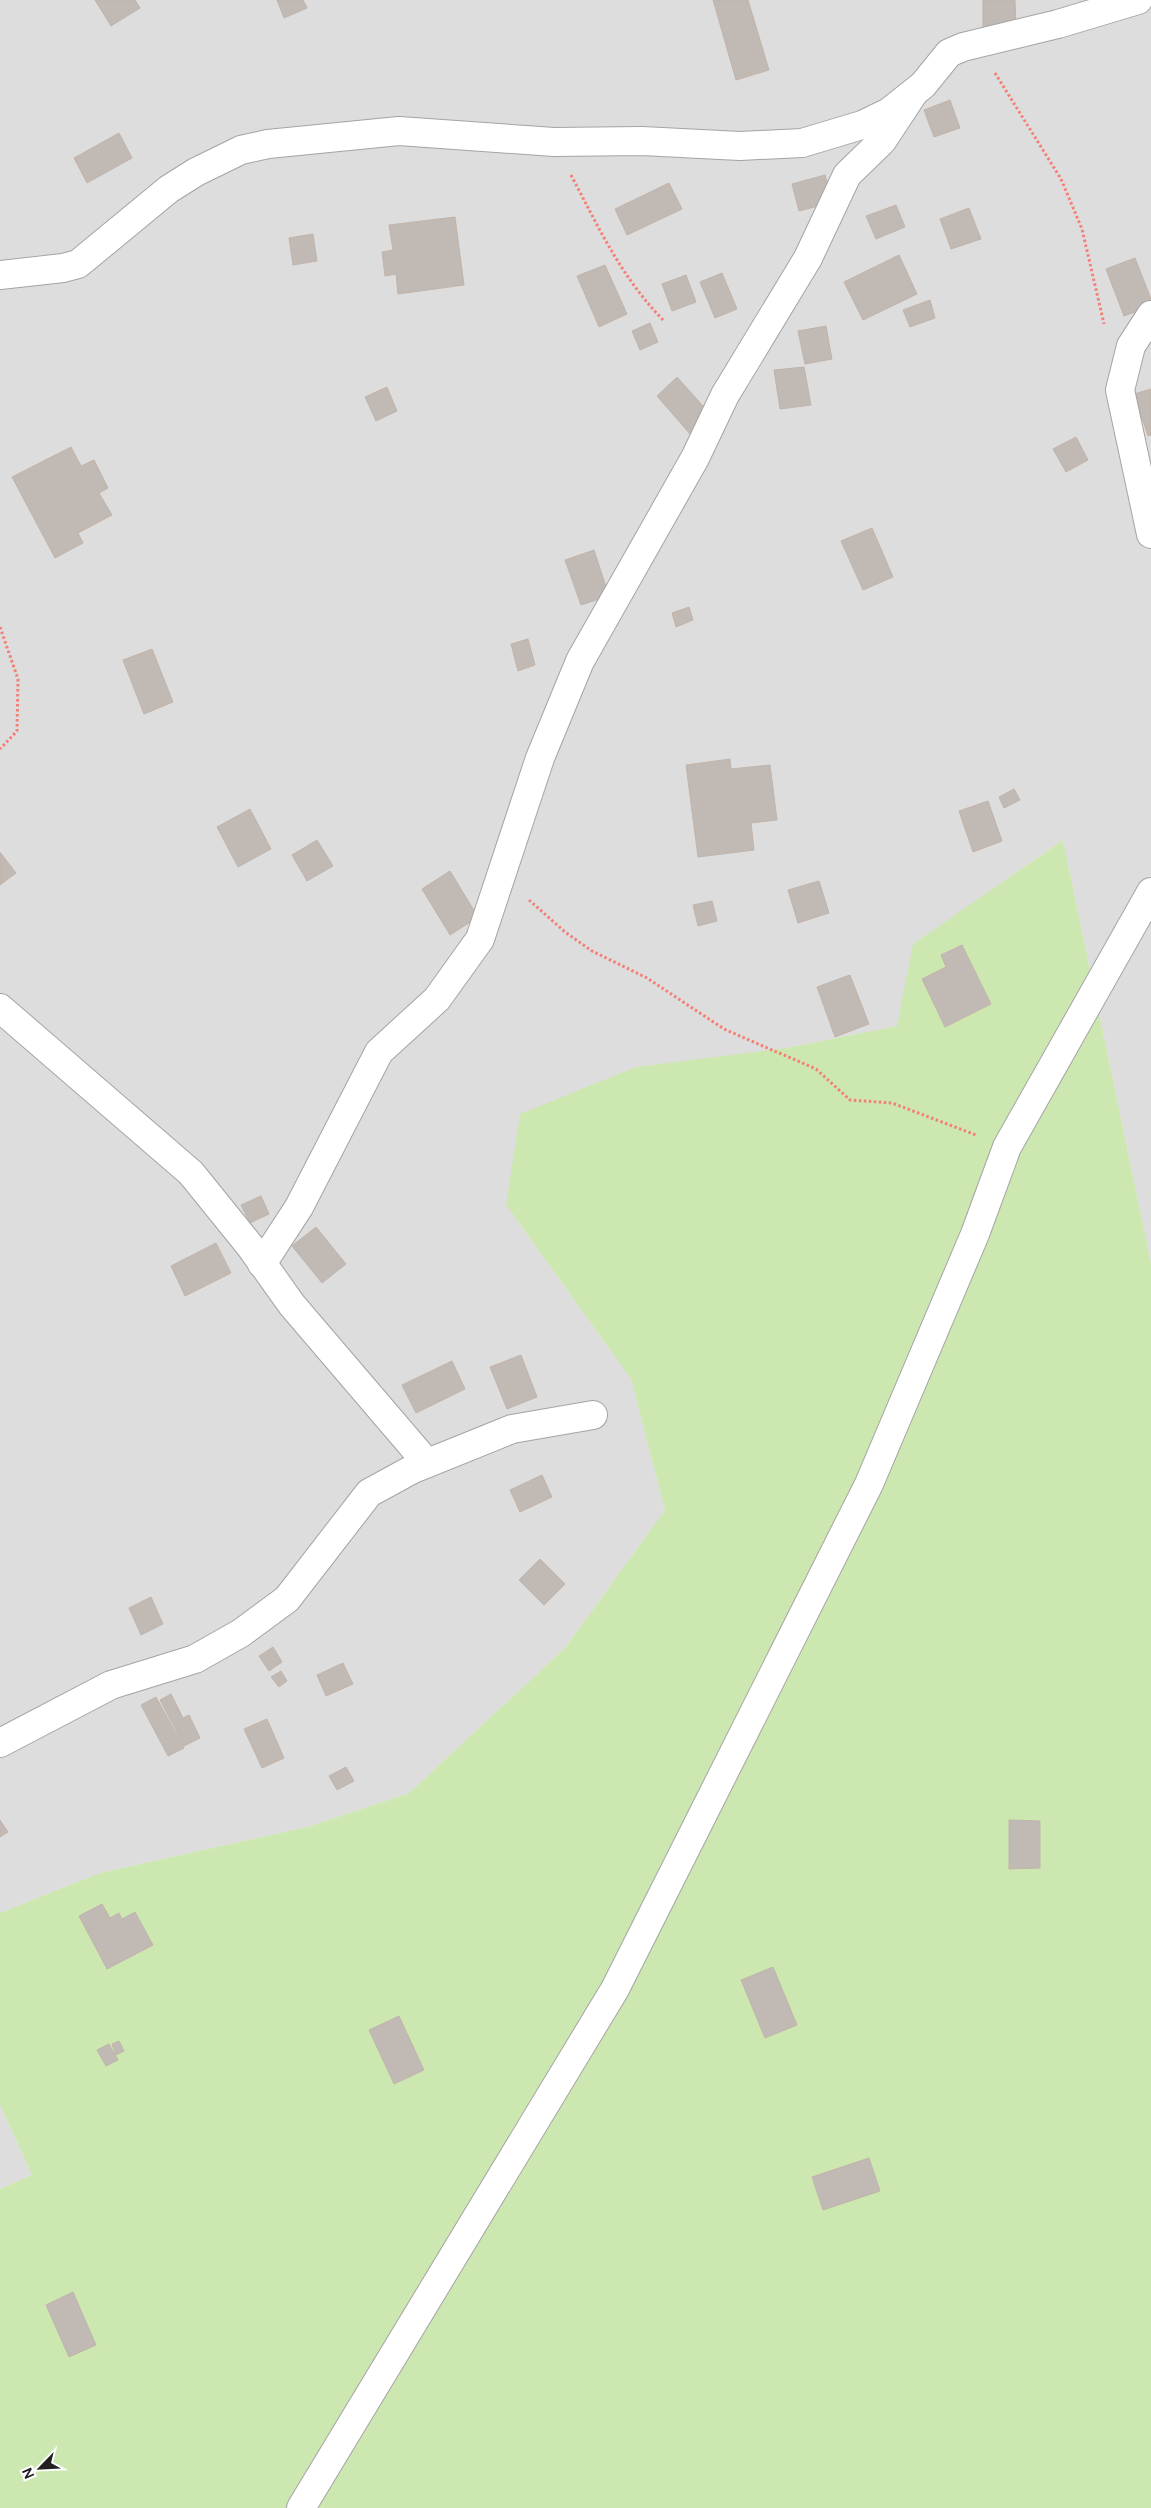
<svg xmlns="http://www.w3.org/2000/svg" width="1151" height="2508" font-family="'DM Sans',sans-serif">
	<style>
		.residential { fill: #dedddd }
		.grass { fill: #cde7b1 }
		.building { fill: #c1b9b4; stroke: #c1b4aa }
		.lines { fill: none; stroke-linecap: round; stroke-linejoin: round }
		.minor-casing { stroke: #a4a4a4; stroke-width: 30 }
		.path { stroke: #f37f76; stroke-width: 3; stroke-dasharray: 2.5 2.5; stroke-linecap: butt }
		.minor { stroke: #fff; stroke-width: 28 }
	</style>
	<rect width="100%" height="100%" fill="#f0ede7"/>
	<g class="residential">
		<polygon points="0,0 1151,0 1151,1263 1063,840 914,944 898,1026 786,1048 506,1205 631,1379 665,1510 565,1648 409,1793 307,1827 100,1873 0,1913"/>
		<polygon points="0,2105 32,2175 0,2189"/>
	</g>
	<polygon class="grass" points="1063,840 1151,1263 1151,2508 0,2508 0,2189 32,2175 0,2105 0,1913 100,1873 307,1827 409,1793 565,1648 665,1510 631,1379 506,1205 520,1114 636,1067 786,1048 897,1026 913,944"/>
	<g class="building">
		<polygon points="95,0 135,0 140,8 111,26"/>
		<polygon points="277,0 303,0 307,8 284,18"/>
		<polygon points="713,0 748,0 769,70 736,80"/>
		<polygon points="983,0 1015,0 1016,29 983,29"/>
		<polygon points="950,100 960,128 934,137 924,110"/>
		<polygon points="119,133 132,158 87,183 74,158"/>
		<polygon points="825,175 833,202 799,211 792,184"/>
		<polygon points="669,183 682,209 627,235 615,209"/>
		<polygon points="896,205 905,227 876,239 866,216"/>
		<polygon points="969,208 981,239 951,249 940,219"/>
		<polygon points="455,217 464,285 398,294 396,274 385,276 382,252 393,250 389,225"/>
		<polygon points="313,234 317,261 293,265 289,238"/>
		<polygon points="899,255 917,294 863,320 844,282"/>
		<polygon points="1135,258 1151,299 1151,306 1124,316 1106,269"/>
		<polygon points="605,265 627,314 599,327 577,276"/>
		<polygon points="722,273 737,309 715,318 700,282"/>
		<polygon points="686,275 696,302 672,311 662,284"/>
		<polygon points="930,300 935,318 910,327 903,310"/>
		<polygon points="650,323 658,342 640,350 632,331"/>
		<polygon points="826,326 832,359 805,364 798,331"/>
		<polygon points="804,367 811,405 780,409 774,370"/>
		<polygon points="677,377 711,415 690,434 657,396"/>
		<polygon points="387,387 397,411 376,421 365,397"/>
		<polygon points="1151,389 1151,435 1148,436 1134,394"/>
		<polygon points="1076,437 1088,460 1066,472 1053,449"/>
		<polygon points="71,447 81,466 94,460 108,488 99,493 112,515 78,533 83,543 55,558 12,477"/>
		<polygon points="872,528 893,577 863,590 841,541"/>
		<polygon points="594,550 609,596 581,605 565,560"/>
		<polygon points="689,607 693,620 676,627 672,613"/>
		<polygon points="528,639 535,665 518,671 511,644"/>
		<polygon points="152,649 173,702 144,714 123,660"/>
		<polygon points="730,759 731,769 770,765 777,820 751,823 754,850 698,857 686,765"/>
		<polygon points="1014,789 1020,800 1004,808 999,797"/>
		<polygon points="988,801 1002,841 973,852 959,811"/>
		<polygon points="250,809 271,849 238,867 217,827"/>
		<polygon points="317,840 333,866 307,881 292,855"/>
		<polygon points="0,852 16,873 0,885"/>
		<polygon points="450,871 478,917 450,935 422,889"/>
		<polygon points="819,881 829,913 798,923 788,890"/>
		<polygon points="712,901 717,921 698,926 693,905"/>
		<polygon points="962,945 991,1004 945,1027 922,979 946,967 941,955"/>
		<polygon points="850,975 869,1024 835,1037 817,987"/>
		<polygon points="261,1196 269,1214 250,1223 241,1205"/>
		<polygon points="316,1227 346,1264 322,1283 292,1246"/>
		<polygon points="216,1243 231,1273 185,1296 171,1266"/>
		<polygon points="521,1355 537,1397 507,1409 490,1367"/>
		<polygon points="452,1361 465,1389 416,1413 402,1385"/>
		<polygon points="542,1475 552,1497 520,1512 510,1490"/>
		<polygon points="540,1559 565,1584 544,1605 519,1580"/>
		<polygon points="151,1597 163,1624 141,1635 129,1608"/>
		<polygon points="273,1647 282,1662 269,1671 259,1656"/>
		<polygon points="343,1663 353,1684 326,1696 317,1675"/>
		<polygon points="281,1671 287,1681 279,1687 271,1677"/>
		<polygon points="171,1694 183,1718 189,1715 200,1738 184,1746 160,1700"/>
		<polygon points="156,1697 184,1748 168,1756 141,1705"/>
		<polygon points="267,1719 284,1758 262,1768 244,1729"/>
		<polygon points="346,1767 354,1781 337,1790 329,1776"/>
		<polygon points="0,1820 8,1832 0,1837"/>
		<polygon points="1009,1820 1040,1821 1040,1868 1009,1869"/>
		<polygon points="102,1904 110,1918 119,1913 122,1919 135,1912 153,1945 107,1969 79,1916"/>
		<polygon points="773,1967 797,2025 765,2038 741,1980"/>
		<polygon points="399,2016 424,2070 394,2084 369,2030"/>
		<polygon points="119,2041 124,2051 116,2055 112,2044"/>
		<polygon points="109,2044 118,2060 106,2066 97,2050"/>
		<polygon points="869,2158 880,2191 823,2210 812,2177"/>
		<polygon points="73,2292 96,2345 69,2357 46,2305"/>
	</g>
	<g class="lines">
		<g class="minor-casing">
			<g id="minor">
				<polyline points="0,275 63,268 78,264 169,189 196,172 241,150 268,144 399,131 554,142 642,141 740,146 802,143 862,125 889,112 923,85 949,53 963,47 1058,24 1138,0"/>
				<polyline points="1151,315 1131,346 1120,390 1151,534"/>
				<polyline points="0,1008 191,1173 250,1246 292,1305 427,1463"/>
				<polyline points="262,1264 299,1207 379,1052 437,999 480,939 540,758 580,661 695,458 725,395 808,258 847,175 882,141 913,94"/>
				<polyline points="0,1743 111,1685 195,1659 241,1633 287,1599 369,1493 413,1469 512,1429 593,1415"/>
				<polyline points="301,2508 615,1989 869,1484 975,1234 1007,1147 1151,892"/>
			</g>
		</g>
		<g class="path">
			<polyline points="995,73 1061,179 1082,229 1104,324"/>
			<path d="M571,175C599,228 621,277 664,321"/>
			<polyline points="0,627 18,679 17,731 0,749"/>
			<polyline points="529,900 565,932 592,951 647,978 724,1029 816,1069 850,1100 892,1103 976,1135"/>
		</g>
		<use href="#minor" class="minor"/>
	</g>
	<g transform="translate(40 2468) rotate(246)" stroke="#ffffff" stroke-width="4" paint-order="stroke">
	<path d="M0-4L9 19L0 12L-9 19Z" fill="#202020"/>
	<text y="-8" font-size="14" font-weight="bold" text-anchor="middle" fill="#202020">N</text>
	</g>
</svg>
